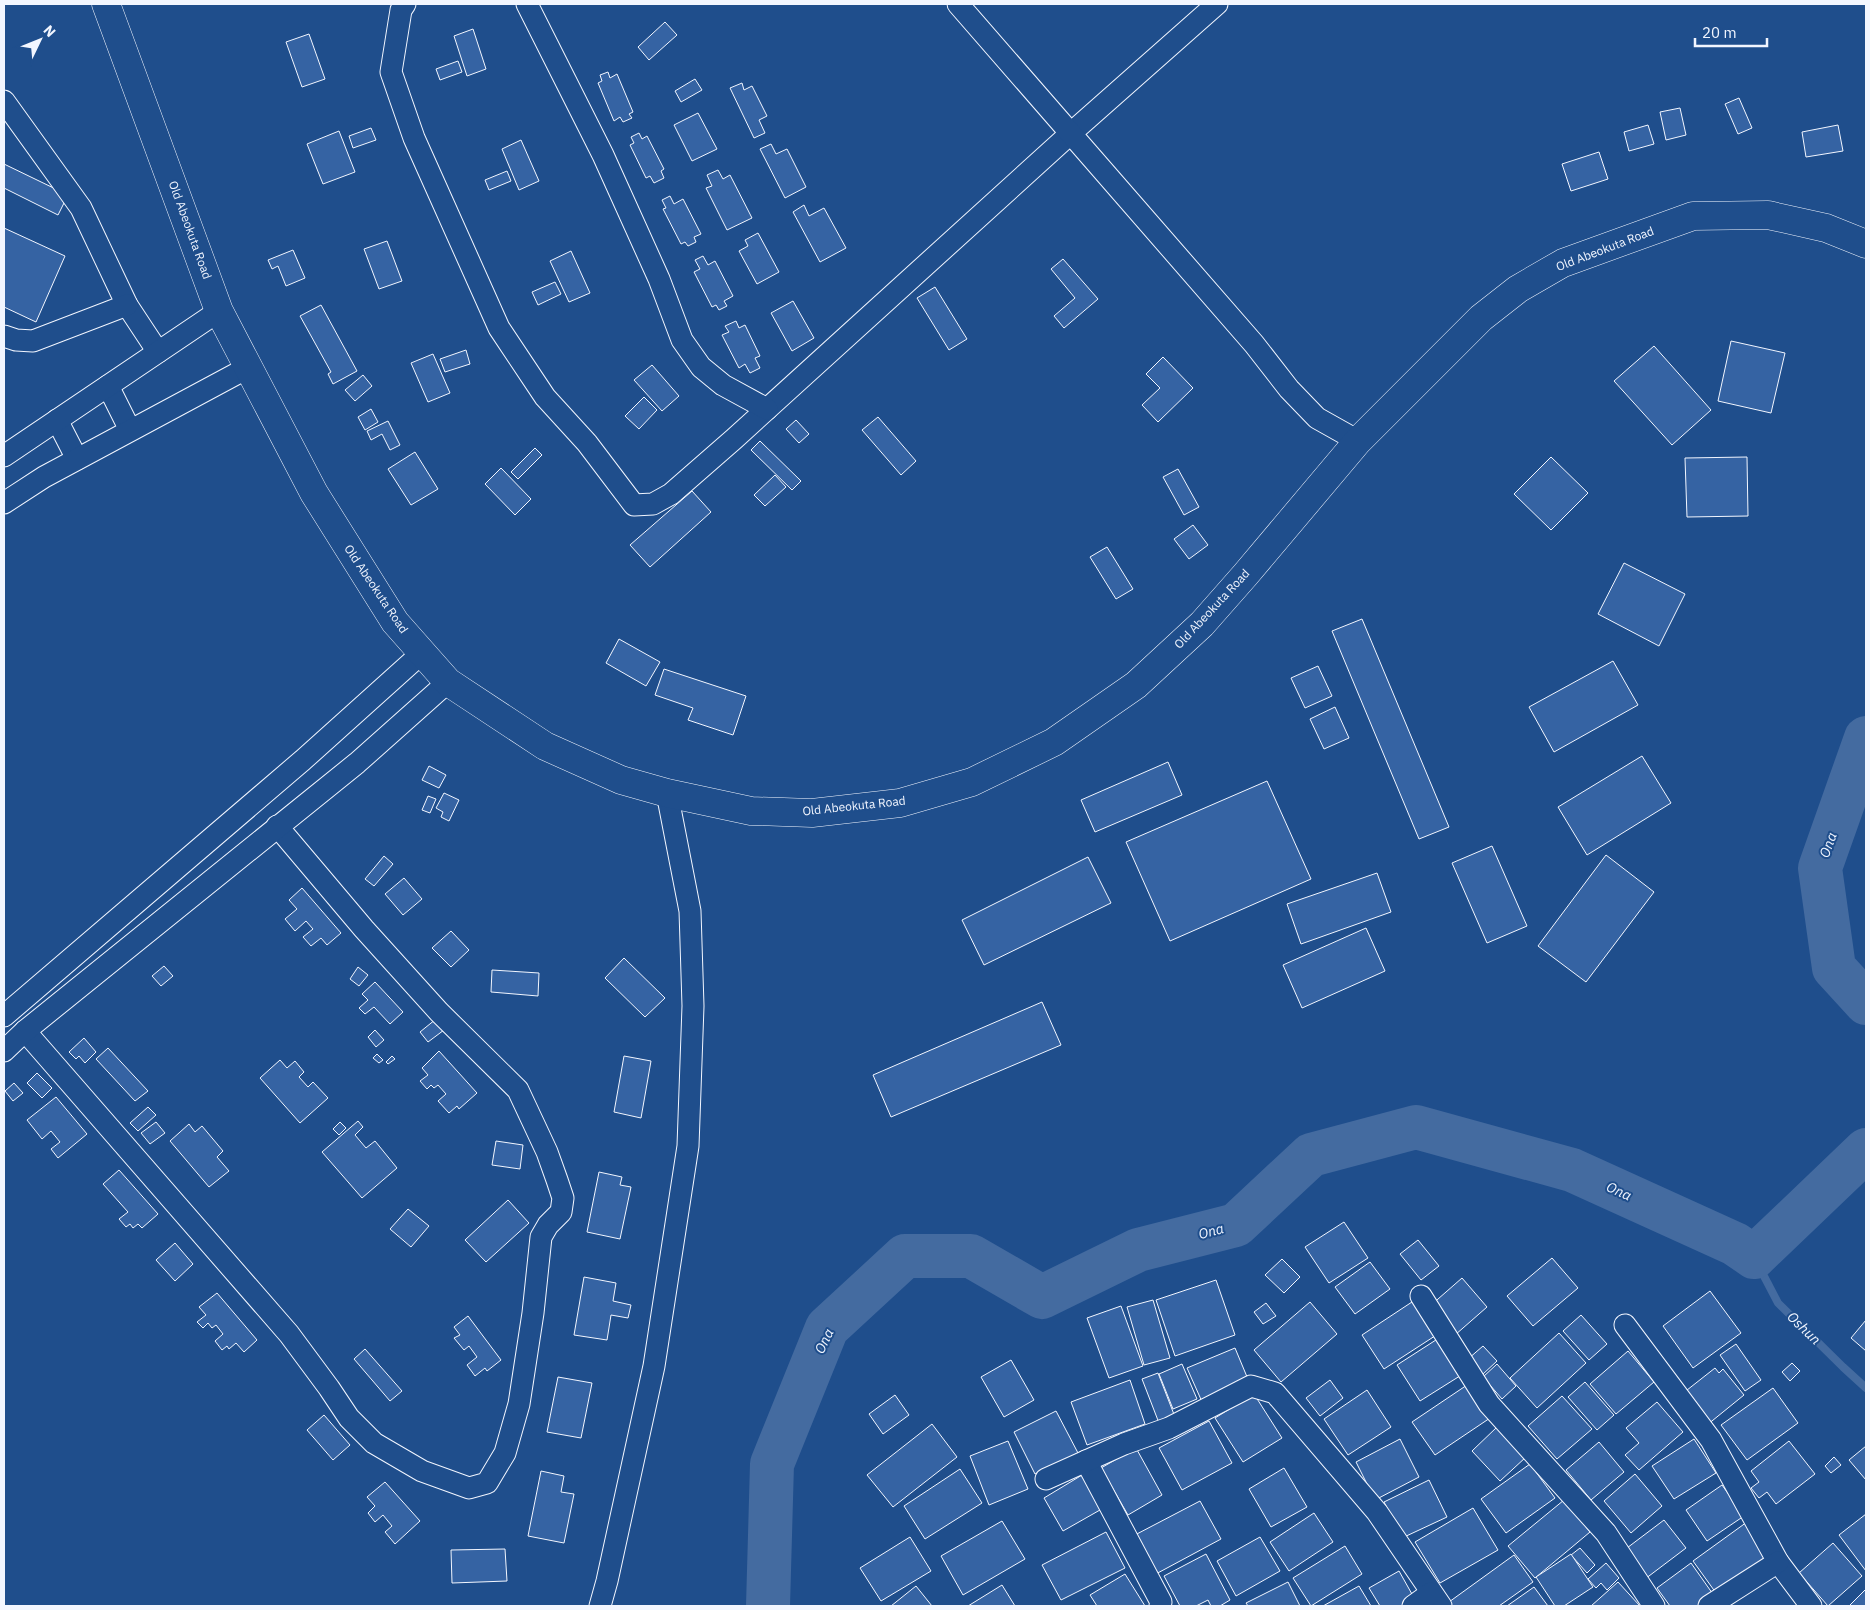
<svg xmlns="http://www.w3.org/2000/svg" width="1870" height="1610" font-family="'IBM Plex Sans',sans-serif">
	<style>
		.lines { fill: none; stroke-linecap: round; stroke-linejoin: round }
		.stream { stroke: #446ba0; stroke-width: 8 }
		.river { stroke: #446ba0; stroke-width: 44 }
		.building { fill: #3563a3; stroke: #f2f6ff }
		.minor-casing { stroke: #f2f6ff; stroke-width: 23 }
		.trunk-casing { stroke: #f2f6ff; stroke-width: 29 }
		.minor { stroke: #1f4e8c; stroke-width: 21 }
		.trunk { stroke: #1f4e8c; stroke-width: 28 }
		.labels { text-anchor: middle; stroke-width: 4; stroke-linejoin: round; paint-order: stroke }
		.street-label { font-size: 12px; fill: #f2f6ff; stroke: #1f4e8c }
		.water-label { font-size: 14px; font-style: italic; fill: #f2f6ff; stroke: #1f4e8c }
	</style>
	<rect width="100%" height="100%" fill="#1f4e8c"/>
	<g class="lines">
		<polyline class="stream" points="1754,1257 1778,1303 1843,1367 1866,1388"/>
		<g class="river">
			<polyline points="1866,738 1820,868 1834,968 1866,1003"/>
			<polyline points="768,1606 772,1464 827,1328 905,1256 971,1256 1042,1297 1138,1250 1236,1225 1311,1155 1416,1127 1572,1170 1735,1244 1754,1257 1866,1150"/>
		</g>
	</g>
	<g class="building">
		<polygon points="665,22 677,35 649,60 638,47"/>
		<polygon points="473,29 486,69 467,76 454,36"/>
		<polygon points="309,34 325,79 302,87 286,42"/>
		<polygon points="458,61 462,72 440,80 436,69"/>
		<polygon points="608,72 610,78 617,74 633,112 629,114 632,118 623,122 620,117 614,121 598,83 602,81 600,75"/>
		<polygon points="695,79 702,90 681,102 675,91"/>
		<polygon points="742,83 744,90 752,86 767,116 759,120 765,133 754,138 730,88"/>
		<polygon points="1739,98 1752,128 1738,134 1725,104"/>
		<polygon points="1680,108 1686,135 1666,140 1660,112"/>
		<polygon points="698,113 717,149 692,161 674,125"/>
		<polygon points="1648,125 1654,144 1629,151 1624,132"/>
		<polygon points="1838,125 1843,151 1806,157 1802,132"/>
		<polygon points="371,128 376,140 353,148 349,136"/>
		<polygon points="339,131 355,172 323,184 307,144"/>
		<polygon points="639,133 642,139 647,136 664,169 661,171 664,178 654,183 650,176 646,178 630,145 634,143 631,137"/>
		<polygon points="521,140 539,181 519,190 502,149"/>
		<polygon points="771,144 776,154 787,149 806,187 785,198 760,149"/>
		<polygon points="1599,152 1608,179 1571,191 1562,164"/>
		<polygon points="4,164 68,195 58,215 4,188"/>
		<polygon points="718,170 723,179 730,175 752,218 727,230 706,188 712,186 707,175"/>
		<polygon points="507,171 511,181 489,190 485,180"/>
		<polygon points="670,196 674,204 683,199 701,234 694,237 696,242 688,246 685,242 681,244 663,209 666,208 662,200"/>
		<polygon points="804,205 809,216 824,208 846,248 820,262 793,212"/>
		<polygon points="4,228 65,256 36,322 4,307"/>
		<polygon points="758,233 779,272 757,284 739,251 748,246 745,240"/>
		<polygon points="387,241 402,281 379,289 364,249"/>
		<polygon points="293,250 305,278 286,286 278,266 272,269 268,260"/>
		<polygon points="571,251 590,293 569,302 550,261"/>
		<polygon points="703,256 708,265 715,261 733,296 724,301 727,306 719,310 716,305 712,307 694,272 700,269 695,260"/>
		<polygon points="1063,259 1098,299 1064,328 1054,316 1075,298 1051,269"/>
		<polygon points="555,282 561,294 538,305 532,292"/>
		<polygon points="935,287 967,339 949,350 917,298"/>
		<polygon points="793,301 814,338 792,351 771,313"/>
		<polygon points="321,305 357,371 333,384 328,374 331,372 300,316"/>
		<polygon points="736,321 739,328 745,325 760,356 755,358 760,368 750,373 745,364 739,368 722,335 729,332 725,326"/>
		<polygon points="1731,341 1785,353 1771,413 1718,401"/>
		<polygon points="1654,346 1711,410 1672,445 1614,381"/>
		<polygon points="466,350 470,364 445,372 440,359"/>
		<polygon points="433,354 450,393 428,402 411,363"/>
		<polygon points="1163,357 1193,388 1158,422 1142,405 1160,388 1146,374"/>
		<polygon points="652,365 679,396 662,411 634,380"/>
		<polygon points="363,375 372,386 355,401 345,390"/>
		<polygon points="644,397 657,410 639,429 625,416"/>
		<polygon points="371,409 378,422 365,430 358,417"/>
		<polygon points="878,417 916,461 901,475 862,430"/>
		<polygon points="796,420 809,434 799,443 786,429"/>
		<polygon points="388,421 400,445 390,450 382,434 371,440 367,431"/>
		<polygon points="760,441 801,481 792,490 751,450"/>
		<polygon points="535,448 542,455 518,479 511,472"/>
		<polygon points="415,452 438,489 411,505 388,469"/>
		<polygon points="1551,457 1588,493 1551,530 1514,494"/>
		<polygon points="1747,457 1748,516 1687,517 1685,458"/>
		<polygon points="501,468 531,499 515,515 485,484"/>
		<polygon points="1178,469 1199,507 1184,515 1163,477"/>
		<polygon points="775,475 786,487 765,506 754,495"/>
		<polygon points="692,491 711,512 650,567 630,545"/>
		<polygon points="1193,525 1208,545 1189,559 1174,539"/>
		<polygon points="1107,547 1133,589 1116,599 1090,557"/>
		<polygon points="1624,563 1685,594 1659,646 1598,614"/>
		<polygon points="1362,619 1449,827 1419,839 1332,631"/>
		<polygon points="619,639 660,662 646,686 606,663"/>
		<polygon points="1613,661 1638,705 1554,752 1529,707"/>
		<polygon points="1318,666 1332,696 1305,708 1291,678"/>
		<polygon points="664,669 746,696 733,735 688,720 693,708 655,695"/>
		<polygon points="1335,707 1349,738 1324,749 1310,719"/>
		<polygon points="1642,756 1671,803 1587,855 1558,807"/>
		<polygon points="1168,762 1182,795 1095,832 1081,800"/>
		<polygon points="429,766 446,775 439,788 422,780"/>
		<polygon points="1267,781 1311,879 1170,941 1126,842"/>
		<polygon points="444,793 459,800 449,821 441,817 443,812 436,808"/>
		<polygon points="428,796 436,799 430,813 422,810"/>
		<polygon points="1492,846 1527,926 1487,943 1452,863"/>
		<polygon points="1606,855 1654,892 1586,982 1538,946"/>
		<polygon points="384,856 393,864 374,886 365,879"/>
		<polygon points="1088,857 1111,903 984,965 962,920"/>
		<polygon points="1377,873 1391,912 1301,944 1287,904"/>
		<polygon points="404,878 422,899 403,915 385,894"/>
		<polygon points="302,888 341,933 327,945 321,938 311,946 303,937 313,929 306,921 295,931 285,919 297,909 289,900"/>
		<polygon points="1366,928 1385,971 1302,1008 1283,965"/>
		<polygon points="451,931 469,950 451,967 432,948"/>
		<polygon points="624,958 665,998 645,1017 605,978"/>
		<polygon points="164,966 173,976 161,986 152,976"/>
		<polygon points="358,967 368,975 359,986 350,979"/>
		<polygon points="492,970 539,973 538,996 491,992"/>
		<polygon points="375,982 403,1012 390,1024 374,1007 365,1014 359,1008 368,1000 362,994"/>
		<polygon points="1042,1002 1061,1045 891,1117 873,1075"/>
		<polygon points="436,1019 444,1030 428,1042 420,1032"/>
		<polygon points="375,1030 384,1040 376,1047 368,1037"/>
		<polygon points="84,1038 96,1052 85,1063 79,1056 76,1059 69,1052"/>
		<polygon points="108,1048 148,1091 135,1101 96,1059"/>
		<polygon points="439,1051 477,1093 459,1109 457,1106 449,1113 438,1101 446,1094 438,1085 434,1088 431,1085 427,1089 420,1081 428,1075 422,1068"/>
		<polygon points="377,1054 383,1060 379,1063 373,1058"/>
		<polygon points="392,1056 395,1059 388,1064 386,1062"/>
		<polygon points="624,1056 651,1061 641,1118 614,1112"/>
		<polygon points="280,1060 287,1068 295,1061 304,1072 299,1077 308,1087 313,1082 328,1098 300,1123 260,1078"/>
		<polygon points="37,1073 52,1088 42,1098 27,1083"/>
		<polygon points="14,1083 23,1093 13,1101 5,1091"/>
		<polygon points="56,1097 87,1134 58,1158 51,1149 60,1142 51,1131 42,1139 27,1120"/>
		<polygon points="148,1107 156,1115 138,1131 130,1123"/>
		<polygon points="358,1121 363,1127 355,1135 366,1148 375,1141 397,1168 362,1198 322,1152"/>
		<polygon points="156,1122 165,1133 150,1144 141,1133"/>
		<polygon points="340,1122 346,1128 339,1135 333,1129"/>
		<polygon points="189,1124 195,1132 202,1126 223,1151 217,1157 229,1171 209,1187 170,1141"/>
		<polygon points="496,1141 523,1145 520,1169 492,1165"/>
		<polygon points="119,1170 158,1214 142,1228 138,1224 133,1228 130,1224 126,1227 119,1219 128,1212 103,1184"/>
		<polygon points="599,1172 622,1177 620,1185 631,1187 620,1239 587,1232"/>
		<polygon points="508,1200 529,1223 486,1262 465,1240"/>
		<polygon points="408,1209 429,1226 411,1247 390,1229"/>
		<polygon points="1344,1222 1368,1258 1329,1283 1305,1247"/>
		<polygon points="1418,1240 1439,1266 1421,1280 1400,1254"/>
		<polygon points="175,1243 193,1264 175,1281 156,1260"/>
		<polygon points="1552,1258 1578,1288 1533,1326 1507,1296"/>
		<polygon points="1282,1259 1300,1277 1284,1293 1265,1275"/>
		<polygon points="1370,1262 1390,1289 1355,1314 1335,1287"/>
		<polygon points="584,1277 616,1283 613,1301 631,1305 628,1318 611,1315 607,1340 574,1335"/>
		<polygon points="1462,1278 1487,1307 1455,1335 1430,1306"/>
		<polygon points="1216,1280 1235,1335 1175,1356 1156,1300"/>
		<polygon points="1710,1291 1741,1333 1693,1368 1663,1326"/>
		<polygon points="217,1293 257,1340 244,1352 236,1343 229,1349 227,1346 222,1350 215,1341 223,1334 216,1325 212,1328 208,1323 203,1328 197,1322 206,1315 199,1307"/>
		<polygon points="1418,1298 1441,1332 1384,1369 1362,1335"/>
		<polygon points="1153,1300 1170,1358 1144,1365 1127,1307"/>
		<polygon points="1310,1302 1337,1334 1281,1382 1254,1350"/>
		<polygon points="1266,1303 1276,1316 1263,1324 1254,1312"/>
		<polygon points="1121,1306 1143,1366 1109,1378 1087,1318"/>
		<polygon points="1581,1315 1607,1344 1589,1360 1563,1331"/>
		<polygon points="468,1316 501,1360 487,1371 485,1368 475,1376 467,1365 477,1357 469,1346 464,1350 454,1338 460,1335 454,1327"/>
		<polygon points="1866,1320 1866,1351 1851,1338"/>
		<polygon points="1559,1333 1586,1363 1537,1408 1510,1378"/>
		<polygon points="1439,1338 1463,1374 1420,1401 1397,1365"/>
		<polygon points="1736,1344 1761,1380 1745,1391 1720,1355"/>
		<polygon points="1483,1346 1497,1361 1482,1375 1468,1359"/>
		<polygon points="1235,1348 1250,1384 1203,1404 1187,1368"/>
		<polygon points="365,1349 402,1391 390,1401 354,1359"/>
		<polygon points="1628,1351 1654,1382 1616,1414 1590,1384"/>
		<polygon points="1011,1360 1034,1400 1004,1417 981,1377"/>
		<polygon points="1792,1363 1800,1371 1790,1381 1782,1372"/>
		<polygon points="1182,1364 1197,1399 1173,1409 1159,1374"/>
		<polygon points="1497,1364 1516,1386 1502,1399 1483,1377"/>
		<polygon points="1715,1368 1719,1373 1723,1369 1744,1395 1707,1425 1682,1394"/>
		<polygon points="1158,1373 1175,1417 1159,1423 1142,1379"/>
		<polygon points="558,1377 592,1383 581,1438 547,1432"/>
		<polygon points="1130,1380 1145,1424 1087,1445 1071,1402"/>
		<polygon points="1330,1380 1343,1398 1320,1416 1306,1398"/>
		<polygon points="1585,1382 1614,1415 1597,1430 1568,1397"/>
		<polygon points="1470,1383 1493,1416 1435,1455 1412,1422"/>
		<polygon points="1773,1388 1798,1423 1747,1460 1721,1425"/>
		<polygon points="1367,1390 1391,1427 1348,1455 1324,1419"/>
		<polygon points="1254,1394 1282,1438 1243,1462 1215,1418"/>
		<polygon points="895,1395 909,1415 883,1434 869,1414"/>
		<polygon points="1562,1396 1592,1429 1557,1459 1528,1426"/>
		<polygon points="1657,1402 1683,1432 1639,1470 1625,1455 1639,1443 1626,1428"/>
		<polygon points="1056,1411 1078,1453 1035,1474 1014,1432"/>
		<polygon points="324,1415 350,1445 333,1460 307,1430"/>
		<polygon points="1209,1421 1232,1463 1182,1490 1159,1448"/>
		<polygon points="932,1424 957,1457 893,1507 867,1475"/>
		<polygon points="1497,1427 1526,1457 1500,1481 1472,1451"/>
		<polygon points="1400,1439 1419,1477 1375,1500 1356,1462"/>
		<polygon points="1694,1439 1716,1473 1674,1499 1652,1466"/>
		<polygon points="1008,1441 1028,1489 989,1505 970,1456"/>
		<polygon points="1789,1441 1815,1474 1776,1504 1767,1492 1759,1498 1751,1488 1759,1482 1751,1471"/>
		<polygon points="1599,1442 1624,1472 1591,1500 1566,1470"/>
		<polygon points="1866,1446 1866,1480 1849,1460"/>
		<polygon points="1136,1448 1162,1495 1128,1515 1101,1468"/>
		<polygon points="1834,1457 1841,1465 1831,1473 1825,1466"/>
		<polygon points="1530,1464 1555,1498 1506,1533 1481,1499"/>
		<polygon points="1284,1468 1307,1507 1271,1527 1249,1489"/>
		<polygon points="960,1469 982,1503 925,1539 904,1506"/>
		<polygon points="541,1471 564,1476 561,1492 574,1494 564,1543 528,1536"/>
		<polygon points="1087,1472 1107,1506 1063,1531 1044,1498"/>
		<polygon points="1635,1474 1662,1506 1631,1533 1604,1501"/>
		<polygon points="1429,1480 1447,1517 1402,1538 1384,1502"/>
		<polygon points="385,1482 420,1521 395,1544 385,1532 392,1526 383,1515 375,1522 368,1513 375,1506 367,1497"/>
		<polygon points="1722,1485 1744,1516 1707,1541 1686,1510"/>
		<polygon points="1564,1500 1590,1532 1535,1578 1508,1546"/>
		<polygon points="1200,1501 1221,1539 1154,1575 1133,1536"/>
		<polygon points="1473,1508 1498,1550 1440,1583 1415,1542"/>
		<polygon points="1314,1513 1333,1542 1289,1571 1270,1542"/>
		<polygon points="1866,1514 1866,1571 1839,1535"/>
		<polygon points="1664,1520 1686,1548 1645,1579 1623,1551"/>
		<polygon points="1002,1521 1025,1559 963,1595 941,1556"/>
		<polygon points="1747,1522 1770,1554 1716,1593 1693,1561"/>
		<polygon points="1106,1532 1125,1568 1061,1600 1042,1565"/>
		<polygon points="910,1537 931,1571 881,1601 860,1568"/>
		<polygon points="1260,1537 1280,1571 1236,1596 1217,1561"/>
		<polygon points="1833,1543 1862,1576 1828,1606 1799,1573"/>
		<polygon points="1345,1546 1362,1574 1311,1606 1293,1578"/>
		<polygon points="1580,1548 1595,1565 1587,1573 1571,1555"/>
		<polygon points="505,1549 507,1581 452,1583 451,1550"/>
		<polygon points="1206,1554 1230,1600 1220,1606 1211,1606 1208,1600 1196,1606 1180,1606 1164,1576"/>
		<polygon points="1571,1554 1593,1587 1564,1606 1555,1606 1536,1577"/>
		<polygon points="1514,1555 1533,1582 1499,1606 1452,1606 1449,1602"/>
		<polygon points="1606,1563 1619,1578 1607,1590 1601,1583 1596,1588 1588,1579"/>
		<polygon points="1691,1563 1715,1597 1703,1606 1670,1606 1657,1588"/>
		<polygon points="1399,1571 1417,1603 1412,1606 1380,1606 1369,1588"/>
		<polygon points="1125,1574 1145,1606 1097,1606 1090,1595"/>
		<polygon points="1288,1582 1300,1606 1248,1606 1246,1603"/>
		<polygon points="1618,1582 1640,1606 1591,1606"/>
		<polygon points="1002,1585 1015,1606 968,1606"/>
		<polygon points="916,1586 932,1606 891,1606"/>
		<polygon points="1359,1586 1371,1606 1323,1606"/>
		<polygon points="1534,1587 1548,1606 1507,1606"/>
		<polygon points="1866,1589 1866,1606 1849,1606"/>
	</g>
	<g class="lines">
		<g class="minor-casing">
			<g id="minor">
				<polyline points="405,4 401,10 391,72 414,138 499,328 545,397 587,443 634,505 653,504 671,494 734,439 1070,134 1217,4"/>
				<polyline points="527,4 603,155 659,279 682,340 701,367 723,385 767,409"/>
				<polyline points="958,4 1254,344 1289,389 1317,418 1358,441"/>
				<polyline points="4,101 81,208 127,305 158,352"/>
				<polyline points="4,336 16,340 33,341 127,305"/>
				<polyline points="108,386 130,430"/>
				<polyline points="57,420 77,459"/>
				<polyline points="4,456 219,311"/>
				<polyline points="4,503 44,477 249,367"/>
				<polyline points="4,1016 303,760 422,653"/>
				<polyline points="25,1031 289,1334 329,1388 349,1418 374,1443 422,1471 469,1488 487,1483 505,1453 519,1404 533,1313 541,1237 548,1225 561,1212 563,1198 557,1180 547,1152 518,1090 439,1012 364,929 277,826"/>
				<polyline points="4,1051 25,1031 357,763 448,682"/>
				<polyline points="1421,1296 1489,1404 1606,1533 1654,1606"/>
				<polyline points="1625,1325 1711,1440 1778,1562 1811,1606"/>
				<polyline points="1086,1461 1161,1602 1160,1606"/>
				<polyline points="1046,1479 1124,1444 1169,1428 1251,1386 1275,1393 1377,1512 1441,1606"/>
				<polyline points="600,1606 607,1581 654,1366 688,1146 693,1006 690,911 667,793"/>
				<polyline points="1413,1606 1431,1593"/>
				<polyline points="1709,1606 1778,1562"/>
			</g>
		</g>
		<g class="trunk-casing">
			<polyline id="trunk" points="106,4 219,311 314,493 395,622 448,682 545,746 621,780 667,793 751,811 812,813 900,803 972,782 1054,742 1136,685 1202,624 1246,574 1358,441 1481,318 1518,289 1563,263 1693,216 1768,215 1826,228 1866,244"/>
		</g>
		<use href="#minor" class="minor"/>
		<use href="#trunk" class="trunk"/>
	</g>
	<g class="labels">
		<g class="street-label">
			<text transform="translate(190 230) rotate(70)" y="4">Old Abeokuta Road</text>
			<text transform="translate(1605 249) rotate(-21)" y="4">Old Abeokuta Road</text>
			<text transform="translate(376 589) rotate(56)" y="4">Old Abeokuta Road</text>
			<text transform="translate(1212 609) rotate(-47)" y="4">Old Abeokuta Road</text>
			<text transform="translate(854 806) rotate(-6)" y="4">Old Abeokuta Road</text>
		</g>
		<g class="water-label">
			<text transform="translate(1828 845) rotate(-70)" y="5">Ona</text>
			<text transform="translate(1619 1191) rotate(24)" y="5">Ona</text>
			<text transform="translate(1211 1231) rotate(-15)" y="5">Ona</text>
			<text transform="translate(1804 1328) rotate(44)" y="5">Oshun</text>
			<text transform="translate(824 1341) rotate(-64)" y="5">Ona</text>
		</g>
	</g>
	<rect width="1870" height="1610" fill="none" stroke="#f2f6ff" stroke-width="10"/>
	<g transform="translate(40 40) rotate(47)" stroke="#1f4e8c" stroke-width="4" paint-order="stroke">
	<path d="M0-4L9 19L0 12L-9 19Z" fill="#f2f6ff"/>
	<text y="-8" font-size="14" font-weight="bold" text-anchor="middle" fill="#f2f6ff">N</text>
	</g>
	<path d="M1695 38v8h72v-8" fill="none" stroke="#f2f6ff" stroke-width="2.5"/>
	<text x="1702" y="38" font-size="15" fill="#f2f6ff" stroke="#1f4e8c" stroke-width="4" paint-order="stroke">20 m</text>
</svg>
